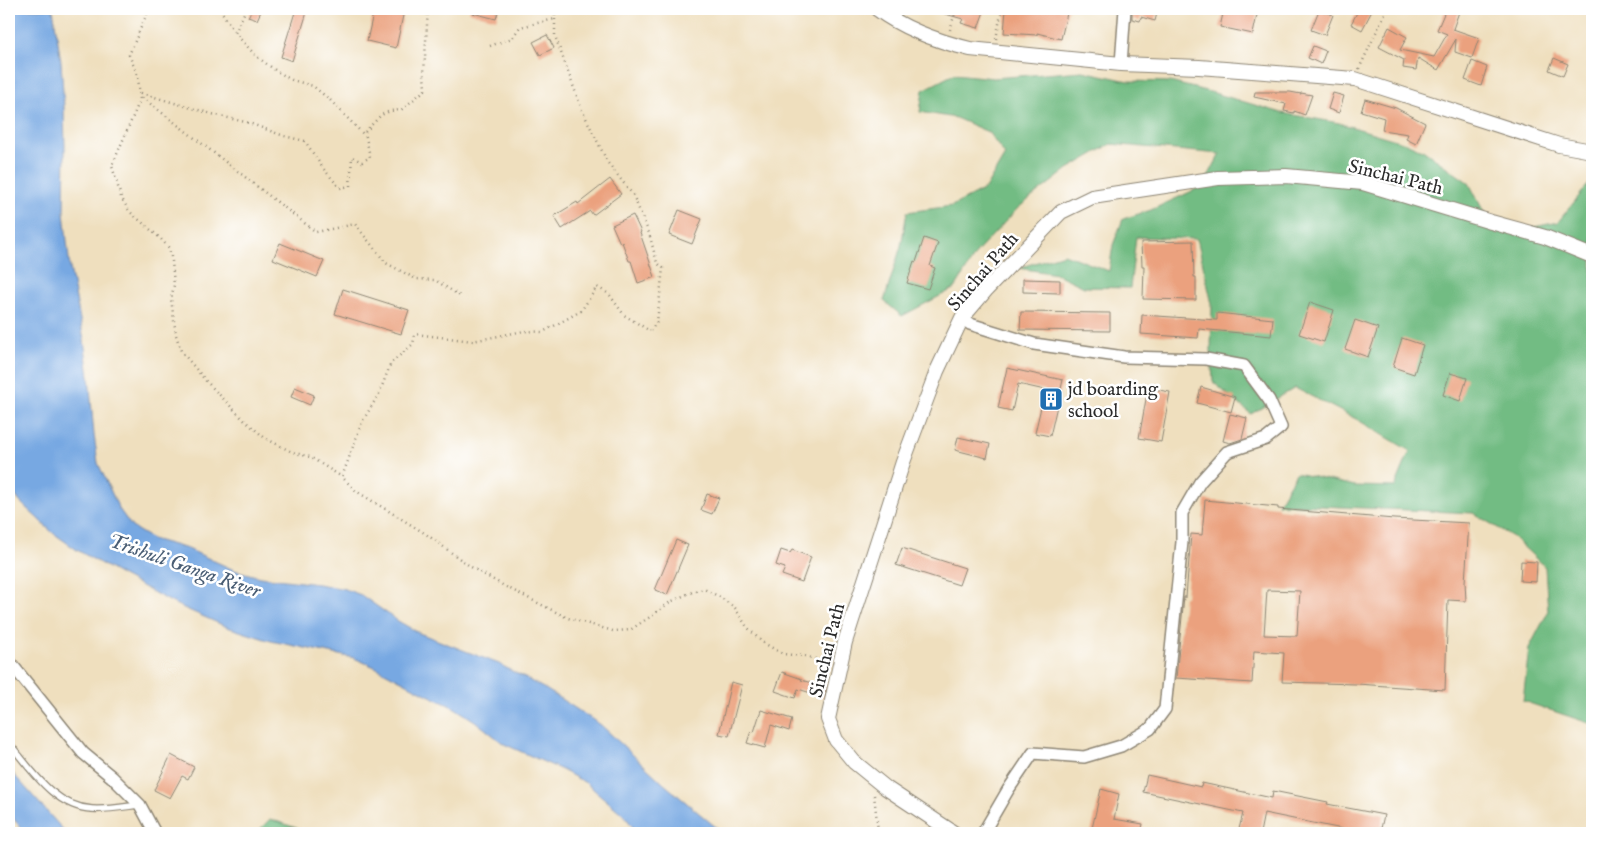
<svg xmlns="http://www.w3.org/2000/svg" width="1601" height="842" font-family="'IM FELL English',serif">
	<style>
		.forest { fill: #72bc83; stroke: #4e7457 }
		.water { fill: #77a8e2; stroke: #516a86 }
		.building { fill: #eba17e; fill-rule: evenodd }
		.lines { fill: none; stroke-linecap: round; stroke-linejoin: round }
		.service-casing { stroke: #8d8574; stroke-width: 8 }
		.minor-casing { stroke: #8d8574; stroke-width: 14 }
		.tertiary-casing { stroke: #8d8574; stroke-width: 16 }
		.path { stroke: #8d8574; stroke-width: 2.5; stroke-dasharray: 1 4; stroke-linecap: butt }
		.service { stroke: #fff; stroke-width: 5.5 }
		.minor { stroke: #fff; stroke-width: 11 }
		.tertiary { stroke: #fff; stroke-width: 14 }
		.labels { text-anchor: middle; stroke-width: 5; stroke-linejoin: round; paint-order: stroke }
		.street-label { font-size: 19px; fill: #2b2b2b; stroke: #fff }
		.poi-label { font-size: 19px; fill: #2b2b2b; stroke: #fff; text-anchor: start }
		.water-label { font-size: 20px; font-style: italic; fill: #495d74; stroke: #fff }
	</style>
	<rect width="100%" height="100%" fill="#fff"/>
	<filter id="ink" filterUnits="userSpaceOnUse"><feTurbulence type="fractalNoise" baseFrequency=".02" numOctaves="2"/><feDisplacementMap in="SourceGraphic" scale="10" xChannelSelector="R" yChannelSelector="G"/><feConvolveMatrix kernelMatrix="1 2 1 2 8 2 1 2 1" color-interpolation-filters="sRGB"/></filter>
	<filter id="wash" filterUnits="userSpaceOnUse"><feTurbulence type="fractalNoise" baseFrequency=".0096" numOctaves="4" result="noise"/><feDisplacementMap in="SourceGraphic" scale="20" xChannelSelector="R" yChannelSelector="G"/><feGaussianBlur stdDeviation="1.12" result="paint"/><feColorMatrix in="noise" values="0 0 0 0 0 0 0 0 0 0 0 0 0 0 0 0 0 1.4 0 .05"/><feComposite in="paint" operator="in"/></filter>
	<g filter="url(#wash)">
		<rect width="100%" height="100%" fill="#efdfbe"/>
		<g class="forest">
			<polygon points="1083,71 1128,81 1170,82 1214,93 1282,113 1339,123 1406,143 1424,151 1469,183 1486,216 1525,229 1558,222 1592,180 1592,724 1523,701 1529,648 1548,612 1545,567 1513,537 1473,513 1278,504 1296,473 1355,486 1395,487 1410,451 1358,420 1295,388 1251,414 1213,382 1211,350 1212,304 1197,239 1136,237 1130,288 1084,287 1057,274 1018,268 1064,254 1109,271 1113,245 1123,219 1151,210 1203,186 1220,154 1111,144 1068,169 1018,208 977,252 955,288 902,316 884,301 901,246 907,212 952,206 985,189 1005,155 988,132 956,118 920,112 923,90 954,74 994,78"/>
			<polygon points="270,819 311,833 256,833"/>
		</g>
		<g class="water">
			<polygon points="9,9 53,9 61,62 64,107 65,148 64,212 67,241 70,268 84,340 89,377 94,435 98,463 119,509 132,527 152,539 188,549 234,570 260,577 318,584 345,589 361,595 398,621 419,633 499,664 547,690 601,725 664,784 723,833 637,833 625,816 586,783 562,770 504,744 475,721 455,708 428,695 377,668 354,658 271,641 227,627 177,605 119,574 77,550 53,533 20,502 9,486"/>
			<polygon points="9,769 66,833 25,833 9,813"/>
		</g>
		<g id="blocks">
			<g class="building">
				<polygon points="252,9 262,9 257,20 248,17"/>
				<polygon points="296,9 308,9 292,61 281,57"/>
				<polygon points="374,9 392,9 404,11 396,48 367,41"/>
				<polygon points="470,9 499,9 496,19 469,12"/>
				<polygon points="938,9 985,9 978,28 961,23 963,19 938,12"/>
				<polygon points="1006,9 1068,9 1061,39 1037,33 1037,35 1004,33"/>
				<polygon points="1132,9 1158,9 1155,21 1141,17 1140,21 1132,19"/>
				<polygon points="1224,9 1257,15 1253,34 1220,27"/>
				<polygon points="1359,9 1373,9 1362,30 1351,24"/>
				<polygon points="1446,9 1460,9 1453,29 1479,38 1472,58 1455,52 1456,39 1438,70 1418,58 1416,70 1403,68 1404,60 1379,47 1389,27 1407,37 1400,50 1434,57 1447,34 1437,30"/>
				<polygon points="1319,10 1333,15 1325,35 1311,30"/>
				<polygon points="547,35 554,48 540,55 533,42"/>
				<polygon points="1313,46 1326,51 1321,64 1308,58"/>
				<polygon points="1554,58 1568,64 1563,76 1549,70"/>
				<polygon points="1472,61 1487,67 1481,86 1465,80"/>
				<polygon points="1255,92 1290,92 1301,94 1301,93 1312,95 1305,115 1294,111 1294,113 1284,111 1286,104 1254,97"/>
				<polygon points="1333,93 1344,96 1339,113 1328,109"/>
				<polygon points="1365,99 1396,108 1425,123 1416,144 1406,139 1408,134 1382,130 1384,118 1361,111"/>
				<polygon points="610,179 621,194 593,215 590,211 562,229 554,216 577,202 578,204"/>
				<polygon points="679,210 702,219 692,244 669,235"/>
				<polygon points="633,215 641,232 640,233 655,277 638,283 631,261 629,261 622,242 620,243 612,225"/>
				<polygon points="924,238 938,243 930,266 935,268 928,289 907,283 914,261 916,262"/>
				<polygon points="1193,241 1194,277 1196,277 1196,300 1143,299 1144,266 1142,266 1141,242"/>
				<polygon points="280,243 324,261 317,277 273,259"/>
				<polygon points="1023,279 1060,280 1060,293 1023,292"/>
				<polygon points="343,289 409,310 401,334 335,314"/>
				<polygon points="1310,302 1334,310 1324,342 1299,334"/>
				<polygon points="1021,312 1110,313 1110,331 1020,330"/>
				<polygon points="1217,313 1273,319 1271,336 1199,329 1198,338 1141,334 1142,315 1217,320"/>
				<polygon points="1355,320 1378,328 1368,357 1345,349"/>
				<polygon points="1402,338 1423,345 1414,374 1393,367"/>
				<polygon points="1007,368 1063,380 1050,436 1035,433 1045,390 1018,384 1012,411 998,408"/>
				<polygon points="1450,373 1467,378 1460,401 1443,395"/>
				<polygon points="295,387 314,395 310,405 291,397"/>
				<polygon points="1201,387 1235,397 1231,412 1197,403"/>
				<polygon points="1148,388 1170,392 1161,442 1139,438"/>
				<polygon points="1230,414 1247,418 1242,439 1230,443 1223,441"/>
				<polygon points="958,437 990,444 987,458 955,450"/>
				<polygon points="707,494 719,498 712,514 701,510"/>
				<path d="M1205,500L1278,507V509L1394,519L1469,523L1465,582L1466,601L1448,600L1445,690L1357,684L1282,682L1284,653L1254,651L1252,683L1176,678L1184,597H1186L1191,534L1202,535ZM1267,590L1300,591L1297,636L1264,635Z"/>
				<polygon points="676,540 688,545 667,595 655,590"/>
				<polygon points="902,548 965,568 959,585 896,565"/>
				<polygon points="781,550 790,553 792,550 811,557 802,582 782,575 785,568 776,565"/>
				<polygon points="1521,561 1537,562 1536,582 1520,581"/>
				<polygon points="782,672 802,679 801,680 826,687 824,697 798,689 795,698 775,691"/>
				<polygon points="731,682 742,685 729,736 719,734"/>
				<polygon points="761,710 792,719 789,731 771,725 765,748 747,743 751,731 754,732"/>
				<polygon points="171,755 194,767 188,779 182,776 170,798 154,790"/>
				<polygon points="1147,775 1201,787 1202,783 1272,798 1273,791 1328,802 1327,804 1384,815 1380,833 1362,833 1264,813 1260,833 1238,833 1243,813 1143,792"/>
				<polygon points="1101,789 1119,794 1114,819 1143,824 1141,833 1091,833"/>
			</g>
		</g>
	</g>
	<g filter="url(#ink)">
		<use href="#blocks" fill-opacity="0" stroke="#8d8574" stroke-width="1"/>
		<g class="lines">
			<g class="service-casing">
				<path id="service" d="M9,743C31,769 54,807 92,809C107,810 123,807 138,805"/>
			</g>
			<g class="minor-casing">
				<g id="minor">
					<polyline points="1121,64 1125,9"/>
					<polyline points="962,318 970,324 1034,344 1124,357 1206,359 1244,366 1269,400 1281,427 1266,439 1227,452 1200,482 1182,513 1182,542 1165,709 1150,729 1121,746 1084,757 1033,753 1008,790 983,833"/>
					<polyline points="9,661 83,753 112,777 140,805 155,833"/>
				</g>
			</g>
			<g class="tertiary-casing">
				<g id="tertiary">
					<path d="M877,9C905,30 937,41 970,49L1121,64L1199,67L1355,79L1559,145L1592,151"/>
					<polyline points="954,833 886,788 854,762 836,740 828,719 845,642 903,462 937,371 962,318 986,290 1061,212 1092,197 1218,178 1286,176 1363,183 1491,222 1545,237 1592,256"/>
				</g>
			</g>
			<g class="path">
				<polyline points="149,9 129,55 138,76 140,100 112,166 121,197 129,211 160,238 169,248 172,261 174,285 171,299 176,335 181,351 206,381 244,420 265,438 292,452 310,457 342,477"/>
				<polyline points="220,9 235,33"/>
				<polyline points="246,9 235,33 256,56 275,70 292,80 313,86 330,100 363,134 381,115 390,111 401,110 425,90 424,73 428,9"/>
				<polyline points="555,9 555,36 582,110 608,163 633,195 649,233 657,263 663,268 657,322 650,331 624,315 609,294 597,287 581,311 543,332 524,331 473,341 415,334 413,344 391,363 379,394 362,422 342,477 356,491 426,534 471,567 506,587 568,618 613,631 630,630 653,615 670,602 692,592 704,589 720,597 735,608 747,627 762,642 783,654 804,656 820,660 828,659"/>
				<polyline points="950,30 956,9"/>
				<polyline points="996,39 1002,9"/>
				<polyline points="490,46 512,38 520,27 555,19"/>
				<polyline points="1359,69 1387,9"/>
				<polyline points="140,93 143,98 316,232 355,224 386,263 416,279 435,280 460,296"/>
				<polyline points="141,93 212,114 249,123 284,136 305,141 322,167 340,188 350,186 352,157 362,162 370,157 365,132"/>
				<polyline points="874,795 878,830 880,833"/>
			</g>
			<use href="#service" class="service"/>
			<use href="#minor" class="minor"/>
			<use href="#tertiary" class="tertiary"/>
		</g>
	</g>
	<defs>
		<g id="building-square" transform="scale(1.25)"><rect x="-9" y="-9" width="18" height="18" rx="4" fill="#1f6fb2" stroke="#fff"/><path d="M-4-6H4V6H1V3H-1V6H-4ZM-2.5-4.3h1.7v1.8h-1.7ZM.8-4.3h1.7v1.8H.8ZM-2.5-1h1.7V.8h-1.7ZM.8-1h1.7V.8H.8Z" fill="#fff"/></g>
	</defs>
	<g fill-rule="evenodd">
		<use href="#building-square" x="1051" y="399"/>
	</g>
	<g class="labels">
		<g class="street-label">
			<text transform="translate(1396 176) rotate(14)" y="7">Sinchai Path</text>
			<text transform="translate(982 271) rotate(-49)" y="7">Sinchai Path</text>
			<text transform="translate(826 650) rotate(-76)" y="7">Sinchai Path</text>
		</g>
		<g class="poi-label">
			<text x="1068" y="395">jd boarding<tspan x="1068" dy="22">school</tspan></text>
		</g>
		<g class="water-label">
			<text transform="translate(185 565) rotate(19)" y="7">Trishuli Ganga River</text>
		</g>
	</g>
	<rect width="1601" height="842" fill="none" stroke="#fff" stroke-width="30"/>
</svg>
